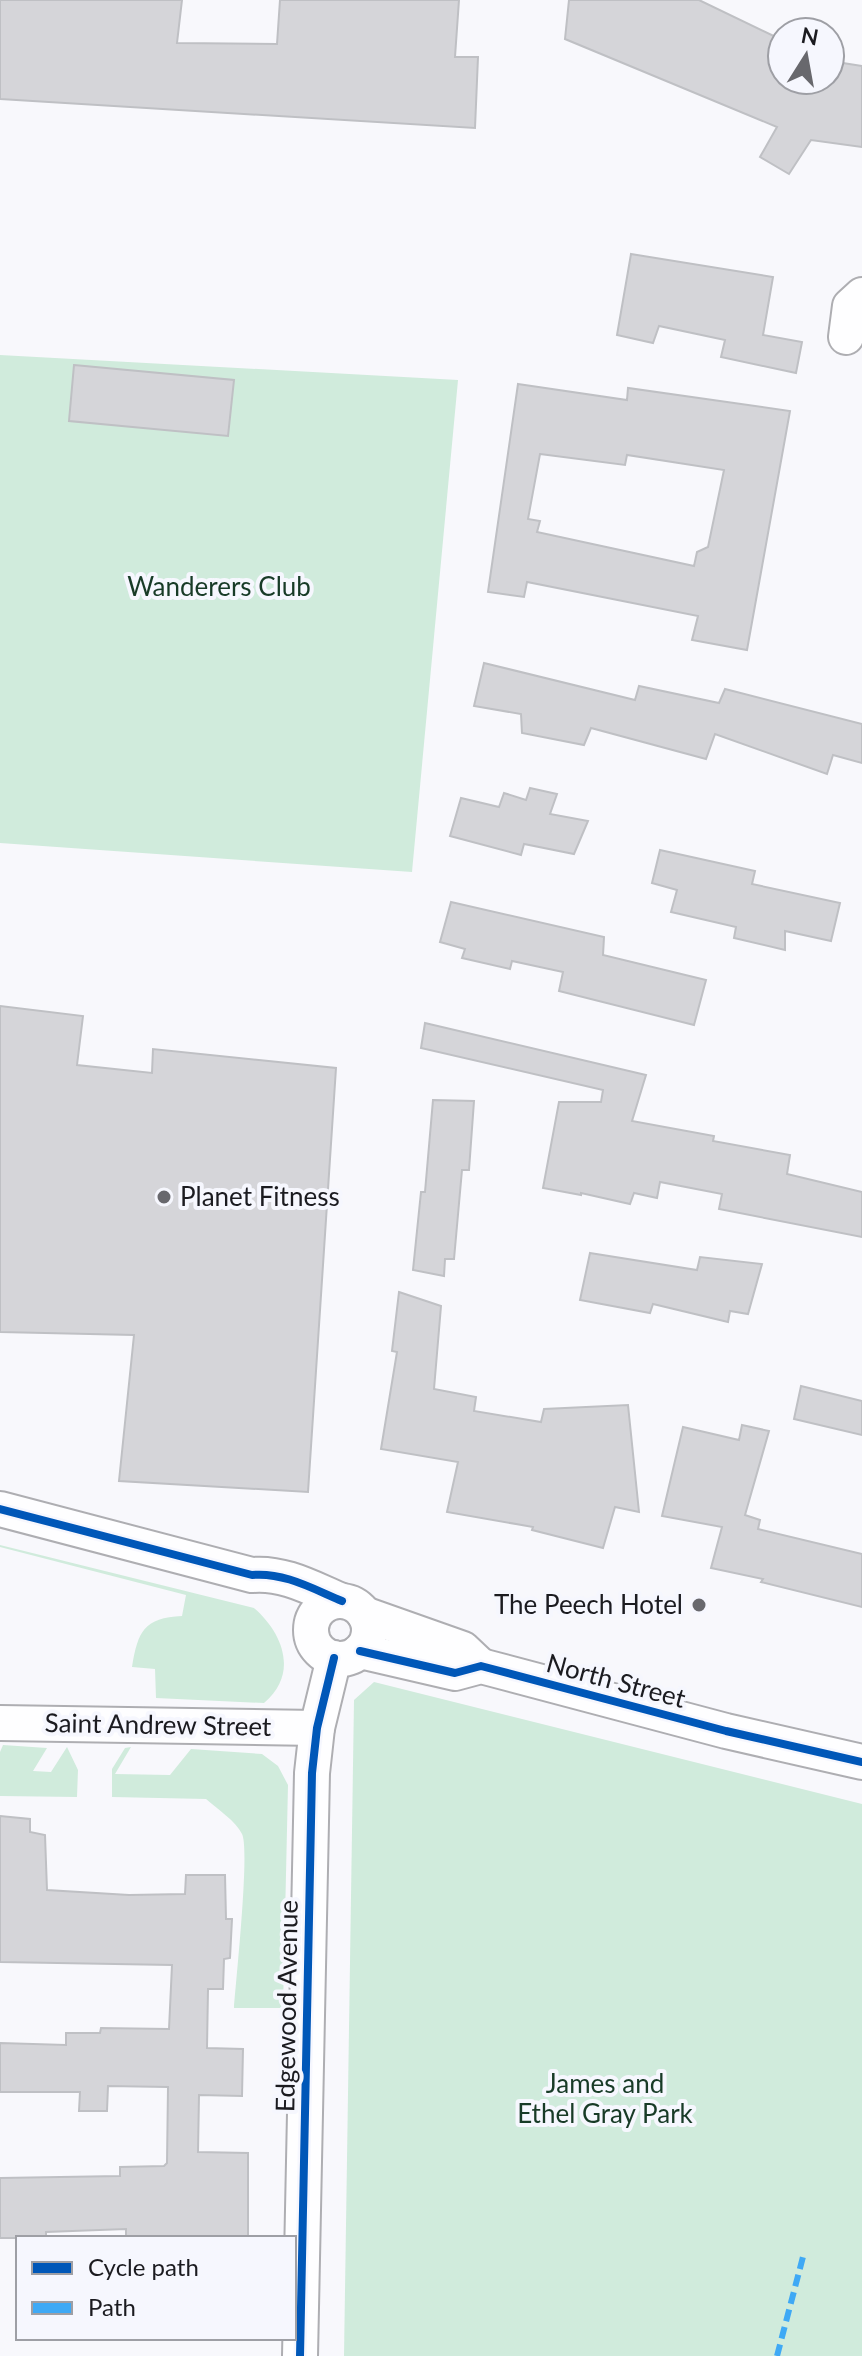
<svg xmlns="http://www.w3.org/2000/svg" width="862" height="2356" font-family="Lato,sans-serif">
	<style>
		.green { fill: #d0ebdc }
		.building { fill: #d5d5d9; stroke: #bfc0c4; stroke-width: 2; fill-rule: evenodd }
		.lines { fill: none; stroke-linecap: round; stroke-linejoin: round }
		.minor-casing { stroke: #aeaeb2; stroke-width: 38 }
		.minor { stroke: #fefeff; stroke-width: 34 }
		.quiet { stroke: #3fa9f5; stroke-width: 6; stroke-dasharray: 12 6; stroke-linecap: butt }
		.cycleway-casing { stroke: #f6f7fe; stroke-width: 13 }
		.cycleway { stroke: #0057b8; stroke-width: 8 }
		.poi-dot { fill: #68686d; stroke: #f6f7fe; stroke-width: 3 }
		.labels { text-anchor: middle; stroke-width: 8; stroke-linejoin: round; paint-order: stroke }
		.park-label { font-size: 26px; fill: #183b27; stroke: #f6f7fe }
		.poi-label { font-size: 26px; fill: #1b1b20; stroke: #f6f7fe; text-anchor: start }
		.street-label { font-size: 26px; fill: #1b1b20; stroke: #f6f7fe }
	</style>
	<rect width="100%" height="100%" fill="#f8f8fc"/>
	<g class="green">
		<polygon points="0,355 458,380 412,872 0,843"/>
		<path d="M0,1545L254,1608C283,1633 299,1674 264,1703L156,1698L155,1669L132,1667C138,1631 144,1618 182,1616L186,1595L0,1547Z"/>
		<polygon points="374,1682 862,1804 862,2356 344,2356 354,1700"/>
		<polygon points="3,1745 47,1748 33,1771 51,1772 67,1747 78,1770 77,1797 0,1796 0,1752"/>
		<path d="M131,1747L115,1774L170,1775L191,1749L262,1754L278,1766L288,1785L283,2008H234C236,1981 250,1849 242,1834C236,1821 217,1809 206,1799L112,1797V1769L125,1748Z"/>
	</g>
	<g class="building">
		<polygon points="0,0 182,0 177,43 277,44 280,0 459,0 455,57 478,57 475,128 0,99"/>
		<polygon points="569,0 699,0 782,40 782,80 830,80 830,61 862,66 862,147 811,140 789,174 760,157 777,127 565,39"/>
		<polygon points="631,254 773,277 763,335 802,342 796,373 721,357 725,340 659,326 653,343 617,335"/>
		<polygon points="74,365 234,380 228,436 69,421"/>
		<path d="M518,384L627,400L628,388L790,411L747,650L692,640L698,616L527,582L524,597L488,592ZM540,454L625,465L627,455L724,470L708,547L697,552L694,566L537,532L540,521L528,519Z"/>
		<polygon points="484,663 635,700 639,686 719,703 725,689 862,724 862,763 833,755 827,774 715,734 706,759 591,728 584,745 522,733 521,714 474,706"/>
		<polygon points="530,788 557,794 550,814 588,821 574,854 524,844 521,855 450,836 461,798 499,807 504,793 526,800"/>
		<polygon points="660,850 755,871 752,884 840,903 831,941 785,931 785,950 734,938 736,927 671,912 677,890 652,883"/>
		<polygon points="451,902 604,937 603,955 706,980 694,1025 559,991 563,972 512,961 510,969 462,958 465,949 440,942"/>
		<polygon points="0,1006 83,1016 77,1065 152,1073 153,1049 336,1068 308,1492 119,1481 134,1335 0,1332"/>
		<polygon points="425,1023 646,1075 632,1121 714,1136 713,1141 790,1155 787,1174 862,1192 862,1237 719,1209 722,1194 660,1182 657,1198 634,1193 630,1204 581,1193 581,1195 543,1188 559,1102 601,1102 603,1090 421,1048"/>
		<polygon points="433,1100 474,1101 469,1170 462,1170 454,1259 445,1259 444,1276 413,1270 421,1192 425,1192"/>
		<polygon points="590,1253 697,1270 700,1257 762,1264 748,1314 730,1311 728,1322 653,1304 650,1313 580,1300"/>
		<polygon points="399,1292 441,1306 434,1389 476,1397 474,1411 541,1422 544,1409 628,1405 639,1512 615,1507 603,1548 532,1530 533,1527 447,1512 458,1462 381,1449 397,1352 392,1351"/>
		<polygon points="801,1386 862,1401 862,1435 794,1419"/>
		<polygon points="742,1425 769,1431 745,1515 760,1520 758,1529 862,1554 862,1607 761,1582 763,1579 711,1568 722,1527 662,1516 683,1427 739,1440"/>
		<polygon points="0,1816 30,1819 30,1832 45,1835 47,1890 129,1895 185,1894 186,1875 225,1875 226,1919 232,1919 230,1958 224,1959 223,1989 208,1989 207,2048 243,2049 242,2096 199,2095 198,2152 248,2153 248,2238 126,2237 126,2229 46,2232 46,2238 0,2238 0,2178 120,2176 120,2167 164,2166 167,2163 168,2087 108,2086 107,2111 79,2111 80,2092 0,2092 0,2043 66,2045 66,2033 100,2033 101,2028 169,2029 172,1965 0,1962"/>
	</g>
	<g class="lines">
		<g class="minor-casing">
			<g id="minor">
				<polyline points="846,337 850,306 862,295"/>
				<path d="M0,1509L252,1575C284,1572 313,1589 342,1601"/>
				<circle cx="340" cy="1630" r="29"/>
				<polyline points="364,1614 463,1649 481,1666"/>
				<polyline points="360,1651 455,1673 481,1666 726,1731 862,1762"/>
				<polyline points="0,1723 317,1728"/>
				<polyline points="300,2356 312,1773 317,1728 334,1658"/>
			</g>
		</g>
		<use href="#minor" class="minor"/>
		<polyline class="quiet" points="777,2356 804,2253"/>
		<g class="cycleway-casing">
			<g id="cycleway">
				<path d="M0,1509L252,1575C284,1572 313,1589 342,1601"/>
				<polyline points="360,1651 455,1673 481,1666 726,1731 862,1762"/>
				<polyline points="300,2356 312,1773 317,1728 334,1658"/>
			</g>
		</g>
		<use href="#cycleway" class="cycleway"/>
	</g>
	<g class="poi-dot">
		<circle cx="164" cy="1197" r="8"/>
		<circle cx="699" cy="1605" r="8"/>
	</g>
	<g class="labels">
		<g class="park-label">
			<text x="219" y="596">Wanderers Club</text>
			<text x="605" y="2093">James and<tspan x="605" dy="30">Ethel Gray Park</tspan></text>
		</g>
		<g class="poi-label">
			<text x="180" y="1206">Planet Fitness</text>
			<text x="683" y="1614" text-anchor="end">The Peech Hotel</text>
		</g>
		<g class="street-label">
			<text transform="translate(616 1681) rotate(15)" y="9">North Street</text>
			<text transform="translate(158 1725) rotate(1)" y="9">Saint Andrew Street</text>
			<text transform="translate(287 2006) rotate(-89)" y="9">Edgewood Avenue</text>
		</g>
	</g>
	<rect x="16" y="2236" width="280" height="104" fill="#f6f7fe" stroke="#9e9fa5" stroke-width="2"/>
	<rect x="32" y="2262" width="40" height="12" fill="#0057b8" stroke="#9e9fa5" stroke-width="2"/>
	<text x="88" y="2276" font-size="24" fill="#1b1b20">Cycle path</text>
	<rect x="32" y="2302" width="40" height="12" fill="#3fa9f5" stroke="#9e9fa5" stroke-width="2"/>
	<text x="88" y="2316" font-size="24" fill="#1b1b20">Path</text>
	<g transform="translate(806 56) rotate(11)"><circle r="38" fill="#f6f7fe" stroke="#9e9fa5" stroke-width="2"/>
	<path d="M0-6L14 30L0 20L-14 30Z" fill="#68686d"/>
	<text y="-12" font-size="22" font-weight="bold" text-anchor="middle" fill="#1b1b20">N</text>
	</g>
</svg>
